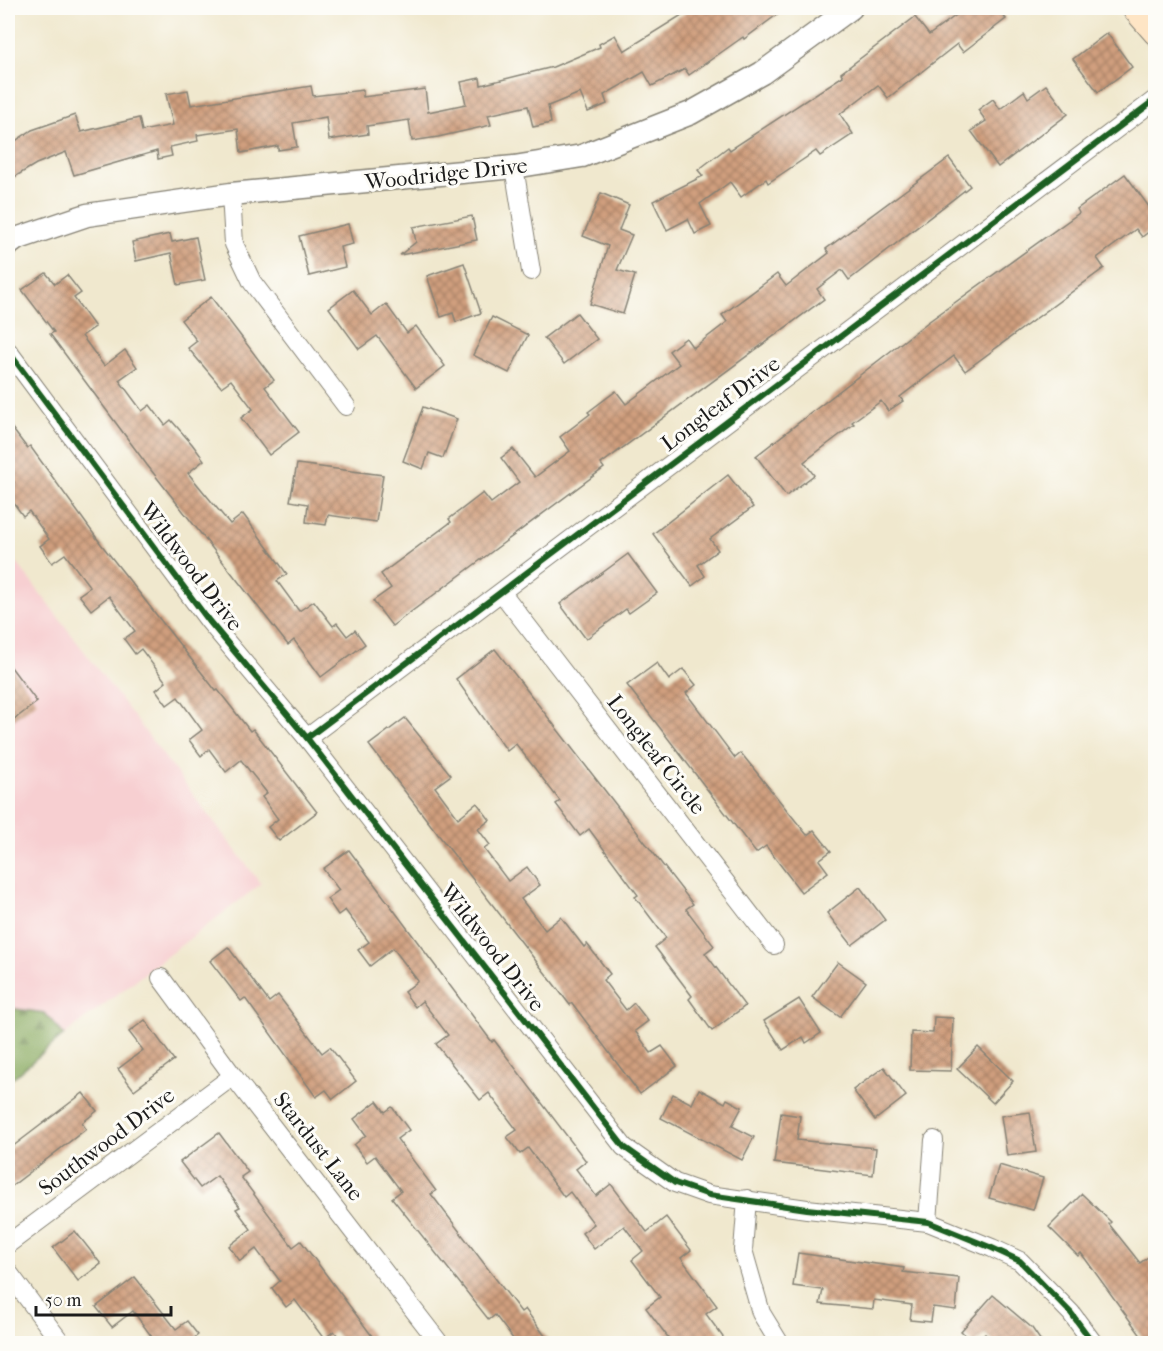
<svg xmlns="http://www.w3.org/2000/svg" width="1163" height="1351" font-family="'IM FELL French Canon',serif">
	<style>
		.built { fill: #f7cfd1 }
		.forest { fill: url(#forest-firs); stroke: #50623c; stroke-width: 1.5 }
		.building { fill: url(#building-cross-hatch) }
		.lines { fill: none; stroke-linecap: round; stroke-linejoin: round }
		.minor-casing { stroke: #868275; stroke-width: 20 }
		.tertiary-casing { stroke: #868275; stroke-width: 25 }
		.secondary-casing { stroke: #868275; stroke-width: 28 }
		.minor { stroke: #fff; stroke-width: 18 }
		.tertiary { stroke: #fff; stroke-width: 22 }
		.secondary { stroke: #fee5c5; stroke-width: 26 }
		.cycleway-casing { stroke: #fdfcf7; stroke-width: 10 }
		.cycleway { stroke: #1b5e20; stroke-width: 6 }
		.labels { text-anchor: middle; stroke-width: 6; stroke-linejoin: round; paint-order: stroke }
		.street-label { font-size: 22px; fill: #1c1c1c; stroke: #fdfcf7 }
	</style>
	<defs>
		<pattern id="forest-firs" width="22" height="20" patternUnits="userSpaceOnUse" patternTransform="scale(1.5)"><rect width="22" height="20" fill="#85a75c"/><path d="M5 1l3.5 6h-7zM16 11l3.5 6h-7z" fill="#6c874b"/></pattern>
		<pattern id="building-cross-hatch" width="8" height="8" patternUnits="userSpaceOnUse" patternTransform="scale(1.5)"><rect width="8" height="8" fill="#d09f7e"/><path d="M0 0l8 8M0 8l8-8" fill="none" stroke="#a88166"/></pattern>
	</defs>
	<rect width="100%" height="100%" fill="#fdfcf7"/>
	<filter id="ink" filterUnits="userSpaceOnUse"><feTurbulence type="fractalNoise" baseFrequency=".0167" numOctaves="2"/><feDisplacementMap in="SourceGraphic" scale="12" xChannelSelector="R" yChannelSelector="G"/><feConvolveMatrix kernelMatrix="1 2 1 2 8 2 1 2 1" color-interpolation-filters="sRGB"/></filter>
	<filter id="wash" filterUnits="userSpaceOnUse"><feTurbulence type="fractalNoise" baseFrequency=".008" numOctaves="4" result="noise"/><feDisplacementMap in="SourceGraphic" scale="24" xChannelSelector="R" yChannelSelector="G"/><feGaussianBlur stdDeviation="1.35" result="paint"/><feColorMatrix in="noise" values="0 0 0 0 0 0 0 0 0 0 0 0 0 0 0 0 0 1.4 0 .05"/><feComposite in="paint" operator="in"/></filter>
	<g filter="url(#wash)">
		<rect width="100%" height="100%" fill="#f0e8ce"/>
		<polygon class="built" points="8,551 261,884 64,1035 45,1013 8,1008"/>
		<polygon class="forest" points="8,1008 45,1013 64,1035 8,1082"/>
		<g id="blocks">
			<g class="building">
				<polygon points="693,8 786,8 744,39 743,37 689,75 685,69 652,86 644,72 604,95 607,104 588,112 580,93 548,106 551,123 533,127 528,106 488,115 491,125 438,137 412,141 409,120 367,126 368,134 329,140 326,117 293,123 297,147 278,150 278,146 241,153 238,129 197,135 198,141 170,147 172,156 158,159 157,151 74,175 66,152 36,164 8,181 8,146 32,130 75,115 81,132 139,118 142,131 173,125 166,94 188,90 191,105 311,86 313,96 363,90 363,97 425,89 428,112 466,104 461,82 480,78 481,85 553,67 600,47 599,44 615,35 624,51"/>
				<polygon points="966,8 997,8 1006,19 963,52 957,44 888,98 878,85 840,114 853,134 820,156 816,151 768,183 766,179 741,197 730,182 700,204 711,226 695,234 688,219 667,230 653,201 703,176 698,170 728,147 730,150 843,76 841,73 915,17 929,35"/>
				<polygon points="1107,33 1132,67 1098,92 1073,59"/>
				<polygon points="1046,85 1068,114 998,167 971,131 986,121 978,110 993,99 1000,109 1024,91 1028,98"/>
				<polygon points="949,158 970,186 849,280 842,270 817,289 824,299 601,464 604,468 392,626 373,601 391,588 381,574 451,522 449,519 483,493 491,503 519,482 501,458 513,449 535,477 570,451 560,437 590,414 588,412 616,391 626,404 679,364 669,351 686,338 693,348 727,322 722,315 777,274 786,286 829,253 826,249"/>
				<polygon points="1125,174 1155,215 1155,227 1142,237 1136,229 1097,258 1104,268 965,371 954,356 900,397 903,401 888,411 881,401 852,422 854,424 804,462 814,475 786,496 756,456 928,322 1079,213 1077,209"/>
				<polygon points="601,193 629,205 619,230 632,235 617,270 635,275 623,314 590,304 608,246 583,236"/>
				<polygon points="472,216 477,240 400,255 416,242 413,227"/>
				<polygon points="348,224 353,244 340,247 345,267 309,276 299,236"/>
				<polygon points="170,234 172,242 196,237 205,280 178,285 171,253 136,261 132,242"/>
				<polygon points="464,263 481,313 456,322 453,313 441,317 427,276"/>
				<polygon points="46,273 55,284 67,275 81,293 74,298 95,327 82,336 104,366 125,350 137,367 119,380 142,411 150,405 165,425 171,420 192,444 204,460 188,473 230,524 243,514 287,574 277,581 299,611 314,601 333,626 337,623 347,636 355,630 365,644 321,677 294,640 288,645 147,465 50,334 54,332 22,290"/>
				<polygon points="353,290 372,315 386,304 407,333 416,326 445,366 416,388 377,336 359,349 329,308"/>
				<polygon points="211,297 274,380 265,387 299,432 269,455 241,418 253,409 231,380 221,387 188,348 197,341 181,320"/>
				<polygon points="577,313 597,339 564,364 544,338"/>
				<polygon points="492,317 528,335 509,373 473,355"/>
				<polygon points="423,407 457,419 443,458 429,453 423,469 403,461"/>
				<polygon points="8,423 27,448 30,446 101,544 216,691 218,690 250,731 253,729 317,812 279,841 268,827 278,819 262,797 267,793 241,760 226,772 209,749 201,756 189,740 202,730 178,697 167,705 156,690 166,682 141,649 135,654 124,639 135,631 109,596 91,610 79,595 90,587 65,554 52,563 40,546 49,539 29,511 23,516 8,495 8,487 14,482 8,472"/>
				<polygon points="297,464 383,475 376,522 328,515 326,525 306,522 308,504 290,501"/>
				<polygon points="728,475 753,507 710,539 718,550 698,565 705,576 692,586 653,534"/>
				<polygon points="628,554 657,593 629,613 626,609 586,639 560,604"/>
				<polygon points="495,649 693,904 686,909 714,946 705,953 745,1006 712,1031 689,999 692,996 655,947 666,938 635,897 638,895 589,829 580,836 556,804 560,801 516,744 507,751 456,679"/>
				<polygon points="8,663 37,702 8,724"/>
				<polygon points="657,663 669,680 683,669 696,685 686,693 735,758 741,753 807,835 814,830 831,851 819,860 828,872 801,892 766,846 756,853 627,685"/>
				<polygon points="405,718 451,775 435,787 458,818 477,803 490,820 478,829 490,845 484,849 508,881 527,867 540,885 521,899 545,930 561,917 584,947 587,944 610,974 603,980 626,1010 634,1003 648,1021 635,1031 651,1053 662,1046 677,1066 640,1094 572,1003 570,1005 369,745"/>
				<polygon points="349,850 492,1042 494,1040 586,1161 576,1169 596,1196 611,1184 647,1232 666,1217 691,1250 681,1258 717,1306 706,1314 728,1344 673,1344 646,1308 660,1297 632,1260 643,1251 624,1226 594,1249 582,1233 594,1224 570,1192 564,1197 528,1148 520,1154 507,1137 517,1130 489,1093 480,1100 436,1044 448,1035 422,1001 415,1007 404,992 418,981 393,948 370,966 358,950 369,942 345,910 338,915 327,899 339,890 323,869"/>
				<polygon points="860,887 885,920 852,945 827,913"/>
				<polygon points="228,947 269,1002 278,995 322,1053 330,1047 356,1081 333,1099 326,1090 316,1097 245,998 241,1001 210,961"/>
				<polygon points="838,962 866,982 840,1017 812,997"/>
				<polygon points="799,999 821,1033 806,1043 803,1037 783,1050 764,1021"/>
				<polygon points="934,1017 953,1018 951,1071 910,1070 911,1032 933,1033"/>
				<polygon points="145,1020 174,1060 134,1090 118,1069 143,1050 129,1032"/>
				<polygon points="978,1047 1013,1081 993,1103 957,1069"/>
				<polygon points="884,1067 906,1096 875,1120 853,1090"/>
				<polygon points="699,1089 725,1103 727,1099 742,1107 732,1126 754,1137 742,1160 661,1118 673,1094 692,1104"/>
				<polygon points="83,1093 97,1111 82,1123 86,1129 8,1189 8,1150"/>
				<polygon points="377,1101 385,1112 392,1107 409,1130 397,1139 436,1191 431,1194 521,1312 525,1309 551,1344 517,1344 495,1315 489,1320 392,1198 401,1191 375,1156 367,1162 354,1145 366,1135 354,1119"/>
				<polygon points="1030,1112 1036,1152 1007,1156 1001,1116"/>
				<polygon points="781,1113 800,1116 797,1140 876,1148 873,1175 774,1163"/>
				<polygon points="219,1133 248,1172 241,1177 293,1247 301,1241 378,1344 344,1344 334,1331 324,1339 295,1300 286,1307 272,1288 280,1281 256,1249 240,1261 229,1246 251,1229 236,1209 240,1207 217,1176 200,1188 180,1162"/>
				<polygon points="999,1165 1043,1178 1033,1210 989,1198"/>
				<polygon points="1082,1194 1111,1222 1109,1224 1140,1263 1148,1257 1155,1267 1155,1344 1147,1344 1081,1253 1078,1256 1049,1227"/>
				<polygon points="75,1231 101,1264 78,1281 53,1248"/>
				<polygon points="798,1253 904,1268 903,1272 959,1278 956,1310 933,1307 931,1322 910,1320 912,1305 874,1300 873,1309 820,1304 823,1290 793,1286"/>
				<polygon points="135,1277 176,1329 187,1321 198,1335 187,1344 157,1344 133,1311 112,1327 96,1307"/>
				<polygon points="993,1295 1032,1328 1043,1344 996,1344 985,1334 975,1344 961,1331"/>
			</g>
		</g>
	</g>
	<g filter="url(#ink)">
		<use href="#blocks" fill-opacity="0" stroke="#868275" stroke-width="1.5"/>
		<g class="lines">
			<g class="minor-casing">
				<g id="minor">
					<polyline points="514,167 531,271"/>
					<polyline points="231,194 234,244 252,282 346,406"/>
					<polyline points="8,351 209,621 307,738 624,1147 675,1183 709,1195 807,1209 928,1222 992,1248 1020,1261 1071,1313 1094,1344"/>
					<polyline points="502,593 774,945"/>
					<polyline points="307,738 1156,99"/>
					<polyline points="161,978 233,1076 440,1344"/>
					<polyline points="747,1199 743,1250 761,1313 780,1344"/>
					<polyline points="928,1222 934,1140"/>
					<polyline points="8,1244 233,1076"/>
					<polyline points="8,1272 62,1344"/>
				</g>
			</g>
			<g class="tertiary-casing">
				<polyline id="tertiary" points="8,245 16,239 87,215 231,194 514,167 582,156 691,113 762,73 851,8"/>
			</g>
			<g class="secondary-casing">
				<polyline id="secondary" points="1135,8 1156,32"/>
			</g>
			<use href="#minor" class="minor"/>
			<use href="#tertiary" class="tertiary"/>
			<use href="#secondary" class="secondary"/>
			<g class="cycleway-casing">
				<g id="cycleway">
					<polyline points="8,351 209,621 307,738 624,1147 675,1183 709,1195 807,1209 928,1222 992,1248 1020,1261 1071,1313 1094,1344"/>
					<polyline points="307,738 1156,99"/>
				</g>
			</g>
			<use href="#cycleway" class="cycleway"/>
		</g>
	</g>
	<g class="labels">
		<g class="street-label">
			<text transform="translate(446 173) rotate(-6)" y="8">Woodridge Drive</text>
			<text transform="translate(720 403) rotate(-37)" y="8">Longleaf Drive</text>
			<text transform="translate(192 566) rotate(53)" y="8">Wildwood Drive</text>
			<text transform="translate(657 754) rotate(52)" y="8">Longleaf Circle</text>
			<text transform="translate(493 947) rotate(52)" y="8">Wildwood Drive</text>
			<text transform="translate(106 1141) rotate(-37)" y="8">Southwood Drive</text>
			<text transform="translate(319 1146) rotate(52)" y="8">Stardust Lane</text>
		</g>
	</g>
	<rect width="1163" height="1351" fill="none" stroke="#fdfcf7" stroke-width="30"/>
	<path d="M36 1306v9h135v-9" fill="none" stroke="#1c1c1c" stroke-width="3"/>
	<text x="45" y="1306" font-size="18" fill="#1c1c1c" stroke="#fdfcf7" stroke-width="4.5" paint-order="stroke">50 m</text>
</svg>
